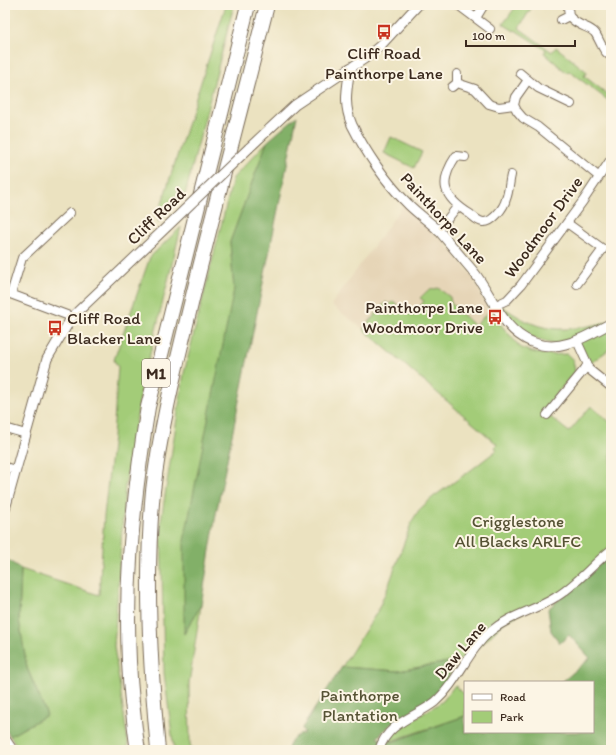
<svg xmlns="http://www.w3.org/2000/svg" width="616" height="755" font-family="Itim,sans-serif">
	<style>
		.built { fill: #e6d5b7 }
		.green { fill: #a3cc78; stroke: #6f7b4b }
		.forest { fill: #82b068; stroke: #5e6d43 }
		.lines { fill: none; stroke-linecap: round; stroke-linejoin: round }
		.minor-casing { stroke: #796a57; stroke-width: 10 }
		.tertiary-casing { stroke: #796a57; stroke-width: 11 }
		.motorway-casing { stroke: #796a57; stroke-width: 16 }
		.minor { stroke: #fff; stroke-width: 8 }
		.tertiary { stroke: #fff; stroke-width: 9 }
		.motorway { stroke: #fff; stroke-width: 14 }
		.tertiary-bridge-casing { stroke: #796a57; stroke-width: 11; stroke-linecap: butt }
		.tertiary-bridge { stroke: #fff; stroke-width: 9 }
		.labels { text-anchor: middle; stroke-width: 4; stroke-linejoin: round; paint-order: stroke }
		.shield { fill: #fcf5e5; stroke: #75675a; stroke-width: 1 }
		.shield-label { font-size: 16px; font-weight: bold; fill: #3b2a1e }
		.poi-label { font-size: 17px; fill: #3b2a1e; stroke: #fcf5e5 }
		.street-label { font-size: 17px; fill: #3b2a1e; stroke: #fcf5e5 }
		.park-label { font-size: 17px; fill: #555234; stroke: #fcf5e5 }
	</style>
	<rect width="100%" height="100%" fill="#fcf5e5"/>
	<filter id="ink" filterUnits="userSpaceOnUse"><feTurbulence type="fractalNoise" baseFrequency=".025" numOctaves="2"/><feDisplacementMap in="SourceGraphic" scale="8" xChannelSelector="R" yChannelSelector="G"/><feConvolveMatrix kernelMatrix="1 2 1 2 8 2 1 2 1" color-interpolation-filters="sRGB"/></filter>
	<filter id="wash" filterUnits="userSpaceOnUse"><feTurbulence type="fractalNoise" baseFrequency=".012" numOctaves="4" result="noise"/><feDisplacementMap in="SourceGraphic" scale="16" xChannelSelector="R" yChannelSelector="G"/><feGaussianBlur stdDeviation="0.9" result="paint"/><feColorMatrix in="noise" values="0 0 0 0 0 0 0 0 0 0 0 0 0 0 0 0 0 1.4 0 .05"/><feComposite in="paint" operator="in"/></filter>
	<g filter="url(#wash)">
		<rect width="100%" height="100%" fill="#ebe2c0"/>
		<polygon class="built" points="404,204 445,243 472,276 489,311 520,347 526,350 548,355 567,354 570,357 575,367 575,371 554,399 374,337 331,305"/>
		<g class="green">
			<polygon points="226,5 234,5 185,195 158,223 159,212"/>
			<polygon points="517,5 533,5 519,28 552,52 556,47 587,72 584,76 611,97 611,104 609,101 569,71 567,73 544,53 546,50 515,30 514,31 503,24"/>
			<polygon points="391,137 422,152 414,168 384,153"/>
			<polygon points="267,142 230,242 234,289 184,634 201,605 189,683 190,744 192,750 174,750 164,673 161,521 184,373 233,178"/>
			<polygon points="181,227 142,387 125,486 114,646 129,750 20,750 10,736 47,715 27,668 19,622 21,569 99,595 104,516 113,436 118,367 114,360 150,257"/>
			<path d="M438,288L450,297L451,303L475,326L489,311L520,347C534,355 550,355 567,354L573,360L575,371L543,411L569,432L591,406L611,423V550L572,586L505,622L474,652L459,660L398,671L342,667L377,612L388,587L412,521L419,510L433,497L471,470L497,450L495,447L497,444L363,329L386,302L390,305L393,301L413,316L424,301L420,298L427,291Z"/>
			<path d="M498,303C540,335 562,333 611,321V348L588,365L577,341L559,346L516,333Z"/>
			<polygon points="455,685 465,695 465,716 388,742 397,730 443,701"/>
		</g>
		<g class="forest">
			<polygon points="297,116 216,514 201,605 184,634 184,541 234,289 230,242 267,142"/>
			<path d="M611,554V642L609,644L611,645V750H288C290,739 294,737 304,733L302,728L342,667L398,671L459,660C451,672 443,687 432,697C414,713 393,719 377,738L392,742L465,716V732H593V682H562L590,658L569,635L560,643L551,631L548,609Z"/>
			<polygon points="5,558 21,569 19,619 27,668 47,715 10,736 5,729"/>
		</g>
	</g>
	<g filter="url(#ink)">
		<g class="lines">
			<g class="minor-casing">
				<g id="minor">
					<polyline points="458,5 490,29"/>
					<path d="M569,16C578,27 589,26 595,33C600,40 603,53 611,56"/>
					<polyline points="476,18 484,5"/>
					<polyline points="561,20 569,16 568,7"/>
					<polyline points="520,73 538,88 571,104"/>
					<polyline points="528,80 516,97 514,105 517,111 523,118 538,127 598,176"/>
					<polyline points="457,83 475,89 489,104 499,107 514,105"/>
					<polyline points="452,87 457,83 457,74"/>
					<path d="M465,157L456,156C438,183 443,197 470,214C474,217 477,221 483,222C492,223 504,208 506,199C509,192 509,183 511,175"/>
					<polyline points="567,223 603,249 577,284"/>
					<polyline points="438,231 457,207"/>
					<polyline points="5,292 72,317"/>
					<polyline points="11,294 22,258 70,213"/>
					<polyline points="494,306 507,300 521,285 583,201 611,159"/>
					<polyline points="586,367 611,387"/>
					<polyline points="547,415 588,365 577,341"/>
					<polyline points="5,428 26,434"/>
					<polyline points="5,467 16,470"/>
					<polyline points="5,738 13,750"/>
					<path d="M379,750C388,722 414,718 435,702C458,682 468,650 491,631C510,615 536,610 556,597C576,585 592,565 611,550"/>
				</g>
			</g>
			<g class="tertiary-casing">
				<g id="tertiary">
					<path d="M350,68C347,89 343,104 352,125C365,151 387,184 408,204C418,214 430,222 440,232C451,245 462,258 473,271C493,295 501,330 532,342C560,354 587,336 611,323"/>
					<polyline points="249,148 295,105 364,59 381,45 418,5"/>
					<polyline points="5,509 47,359 72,317 152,241"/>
				</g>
			</g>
			<g class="motorway-casing">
				<g id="motorway">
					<path d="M138,750C135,734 134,718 132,702C122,603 132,504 148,407L248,5"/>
					<path d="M158,750C150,664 145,577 153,491C160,428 176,366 191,304C215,204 242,105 267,5"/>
				</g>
			</g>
			<use href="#minor" class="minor"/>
			<use href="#tertiary" class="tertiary"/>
			<use href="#motorway" class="motorway"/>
			<g class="tertiary-bridge-casing">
				<polyline id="tertiary-bridge" points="152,241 249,148"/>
			</g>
			<use href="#tertiary-bridge" class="tertiary-bridge"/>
		</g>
	</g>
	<defs>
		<g id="bus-bare" transform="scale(1.2)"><path d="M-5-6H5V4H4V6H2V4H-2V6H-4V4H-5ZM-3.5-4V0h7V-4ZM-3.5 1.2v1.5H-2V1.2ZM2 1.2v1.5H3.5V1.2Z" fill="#c8321e" stroke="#fcf5e5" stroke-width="2.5" paint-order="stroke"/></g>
	</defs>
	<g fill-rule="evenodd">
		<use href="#bus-bare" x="384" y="32"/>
		<use href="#bus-bare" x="495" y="317"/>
		<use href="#bus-bare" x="55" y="328"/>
	</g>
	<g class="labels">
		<rect class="shield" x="142" y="359" width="28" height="28" rx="3"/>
		<g class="shield-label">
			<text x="156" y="379">M1</text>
		</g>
		<g class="poi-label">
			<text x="384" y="59">Cliff Road<tspan x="384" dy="20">Painthorpe Lane</tspan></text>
			<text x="483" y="313" text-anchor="end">Painthorpe Lane<tspan x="483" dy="20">Woodmoor Drive</tspan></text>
			<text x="67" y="324" text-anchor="start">Cliff Road<tspan x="67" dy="20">Blacker Lane</tspan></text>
		</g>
		<g class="street-label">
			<text transform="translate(156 216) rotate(-44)" y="6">Cliff Road</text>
			<text transform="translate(444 218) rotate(47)" y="6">Painthorpe Lane</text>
			<text transform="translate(543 227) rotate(-54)" y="6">Woodmoor Drive</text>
			<text transform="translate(460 650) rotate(-50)" y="6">Daw Lane</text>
		</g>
		<g class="park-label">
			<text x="518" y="527">Crigglestone<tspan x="518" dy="20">All Blacks ARLFC</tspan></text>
			<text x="360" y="701">Painthorpe<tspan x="360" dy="20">Plantation</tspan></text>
		</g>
	</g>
	<rect width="616" height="755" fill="none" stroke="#fcf5e5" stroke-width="20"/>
	<rect x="464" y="681" width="130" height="52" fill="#fcf5e5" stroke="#afa495"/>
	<rect x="472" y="694" width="20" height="6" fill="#ffffff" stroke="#afa495"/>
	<text x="500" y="701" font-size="12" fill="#3b2a1e">Road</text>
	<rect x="472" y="711" width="20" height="12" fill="#a3cc78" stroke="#afa495"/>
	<text x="500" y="721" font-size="12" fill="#3b2a1e">Park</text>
	<path d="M466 40v6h109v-6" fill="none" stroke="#3b2a1e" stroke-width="2"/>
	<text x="472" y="40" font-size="12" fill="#3b2a1e" stroke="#fcf5e5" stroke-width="3" paint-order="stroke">100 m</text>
</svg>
